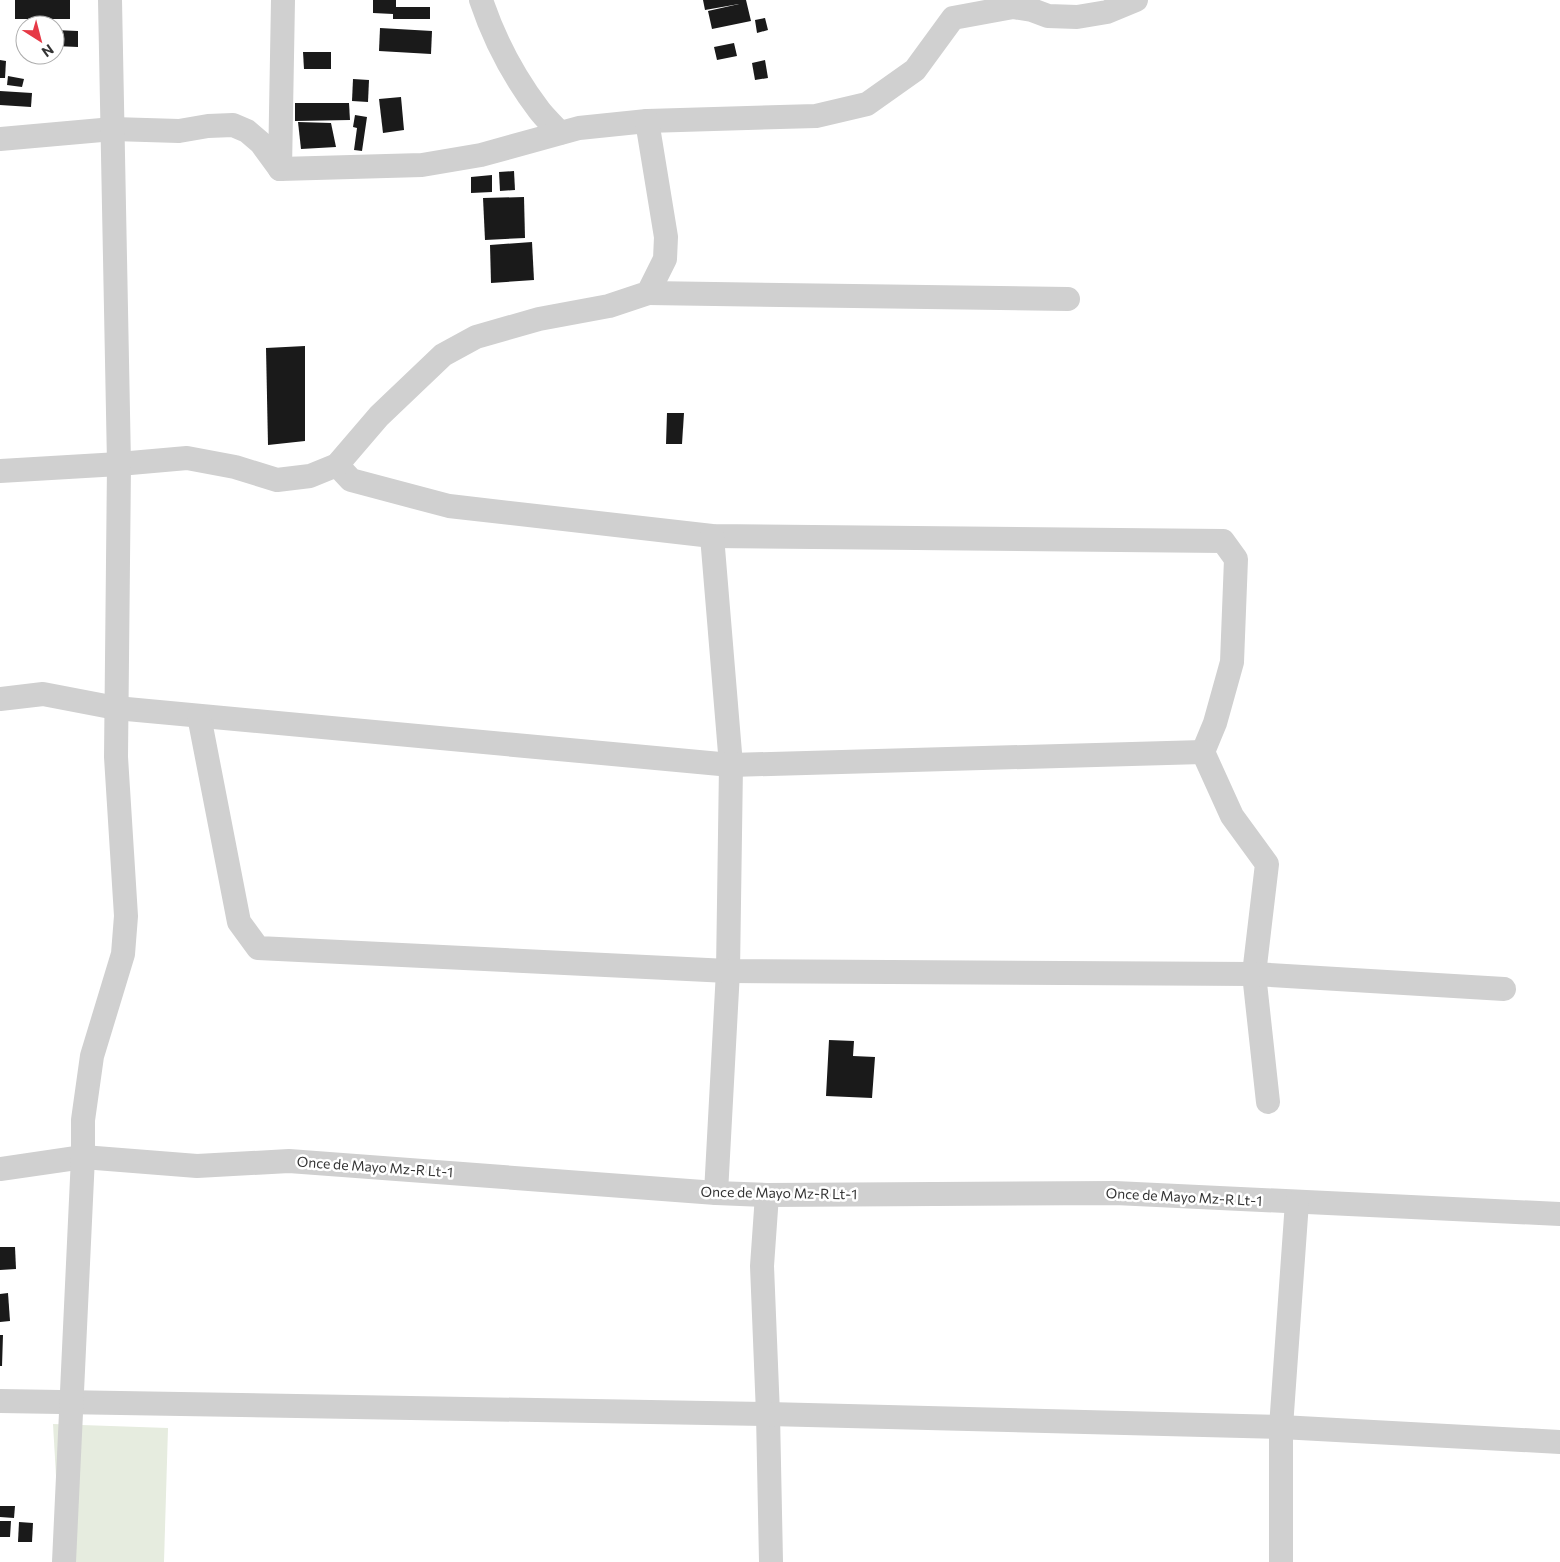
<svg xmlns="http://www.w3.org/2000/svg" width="1560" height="1562" font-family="Commissioner,sans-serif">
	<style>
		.green { fill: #e6ecdf }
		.building { fill: #1a1a1a }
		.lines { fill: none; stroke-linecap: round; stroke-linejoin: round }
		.street { stroke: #d0d0d0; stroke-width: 24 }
		.labels { text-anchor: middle; stroke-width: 5; stroke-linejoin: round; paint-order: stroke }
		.street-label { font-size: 14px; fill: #333; stroke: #fff }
	</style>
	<rect width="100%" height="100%" fill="#fff"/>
	<polygon class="green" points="53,1424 168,1428 164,1562 61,1562"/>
	<g class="building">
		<rect x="15" y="0" width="55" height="19"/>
		<polygon points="373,0 396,0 396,7 430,7 430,19 393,19 393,14 373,13"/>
		<polygon points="703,0 746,0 751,21 712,29 708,11 739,4 705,10"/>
		<polygon points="765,18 768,30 757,33 755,20"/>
		<polygon points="380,28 432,31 431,54 379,51"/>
		<polygon points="55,30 78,31 78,47 55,46"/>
		<polygon points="734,43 737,56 717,60 714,47"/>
		<polygon points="303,52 331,52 331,69 304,69"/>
		<polygon points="0,60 6,61 5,78 0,78"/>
		<polygon points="765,60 768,78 755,80 752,63"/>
		<polygon points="8,76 24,79 22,87 7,85"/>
		<polygon points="353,79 369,80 368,102 352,101"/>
		<polygon points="0,91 32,93 31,107 0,105"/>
		<polygon points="401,97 404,130 383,133 379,99"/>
		<polygon points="295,103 349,103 350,120 295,121"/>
		<polygon points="355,115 367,117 362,151 354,150 357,128 353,127"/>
		<polygon points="298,122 331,123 336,147 301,149"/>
		<polygon points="514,171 515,190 500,191 499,172"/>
		<polygon points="492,175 492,192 471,193 471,177"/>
		<polygon points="524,197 525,238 485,240 483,198"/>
		<polygon points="532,242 534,280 491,283 490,245"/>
		<polygon points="305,346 305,441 268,445 266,348"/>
		<polygon points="667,413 684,413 682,444 666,444"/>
		<polygon points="829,1040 854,1041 853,1056 875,1057 872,1098 826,1096"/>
		<polygon points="0,1247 15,1247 16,1269 0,1270"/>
		<polygon points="8,1293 10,1321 0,1322 0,1294"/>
		<polygon points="0,1335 3,1335 2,1366 0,1366"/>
		<polygon points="0,1506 15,1506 14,1518 0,1517"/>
		<polygon points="0,1521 11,1521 10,1537 0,1537"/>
		<polygon points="19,1522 33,1523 32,1542 18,1542"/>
	</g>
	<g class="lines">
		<g class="street">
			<path d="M481,0C494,39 514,77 539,110C545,118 553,125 560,133"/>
			<polyline points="0,139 113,129 179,131 208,126 233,125 247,131 261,143 280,169"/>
			<polyline points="280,169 422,165 481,155 579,128 647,121 816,116 867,104 915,70 953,18 1013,7 1032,10 1048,16 1077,17 1107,12 1136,0"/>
			<polyline points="280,169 283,0"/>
			<polyline points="648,293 1068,299"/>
			<polyline points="337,465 351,480 449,506 712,536 1223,541 1236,559 1232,662 1215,723 1203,752 1232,816 1267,864 1254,974 1268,1102"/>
			<polyline points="0,471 119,464 187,458 235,467 277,480 310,476 337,465 379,416 443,355 476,337 539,319 609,306 648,293 665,259 666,237 647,121"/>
			<polyline points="712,536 731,765 728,971 716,1193"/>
			<polyline points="0,699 43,694 116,708 731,765 1203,752"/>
			<polyline points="199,716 239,922 258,948 728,971 1254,974 1504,989"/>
			<polyline points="0,1169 83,1157 197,1166 289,1161 716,1193 767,1195 1115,1193 1560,1214"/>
			<polyline points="767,1195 762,1266 768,1414 771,1562"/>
			<polyline points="0,1401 768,1414 1281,1427 1560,1442"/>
			<polyline points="64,1562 83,1157 83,1120 92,1056 123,954 126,916 116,757 119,464 110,0"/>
			<polyline points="1281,1562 1281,1427 1297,1202"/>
		</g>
	</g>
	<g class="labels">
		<g class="street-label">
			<text transform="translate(375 1167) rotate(4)" y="5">Once de Mayo Mz-R Lt-1</text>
			<text transform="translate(779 1193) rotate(1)" y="5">Once de Mayo Mz-R Lt-1</text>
			<text transform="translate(1184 1197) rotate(3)" y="5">Once de Mayo Mz-R Lt-1</text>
		</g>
	</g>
	<g transform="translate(40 40) rotate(144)"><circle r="24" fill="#ffffff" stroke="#adadad"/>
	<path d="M0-4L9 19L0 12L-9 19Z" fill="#e63946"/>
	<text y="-8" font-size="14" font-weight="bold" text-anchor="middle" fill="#333333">N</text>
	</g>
</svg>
